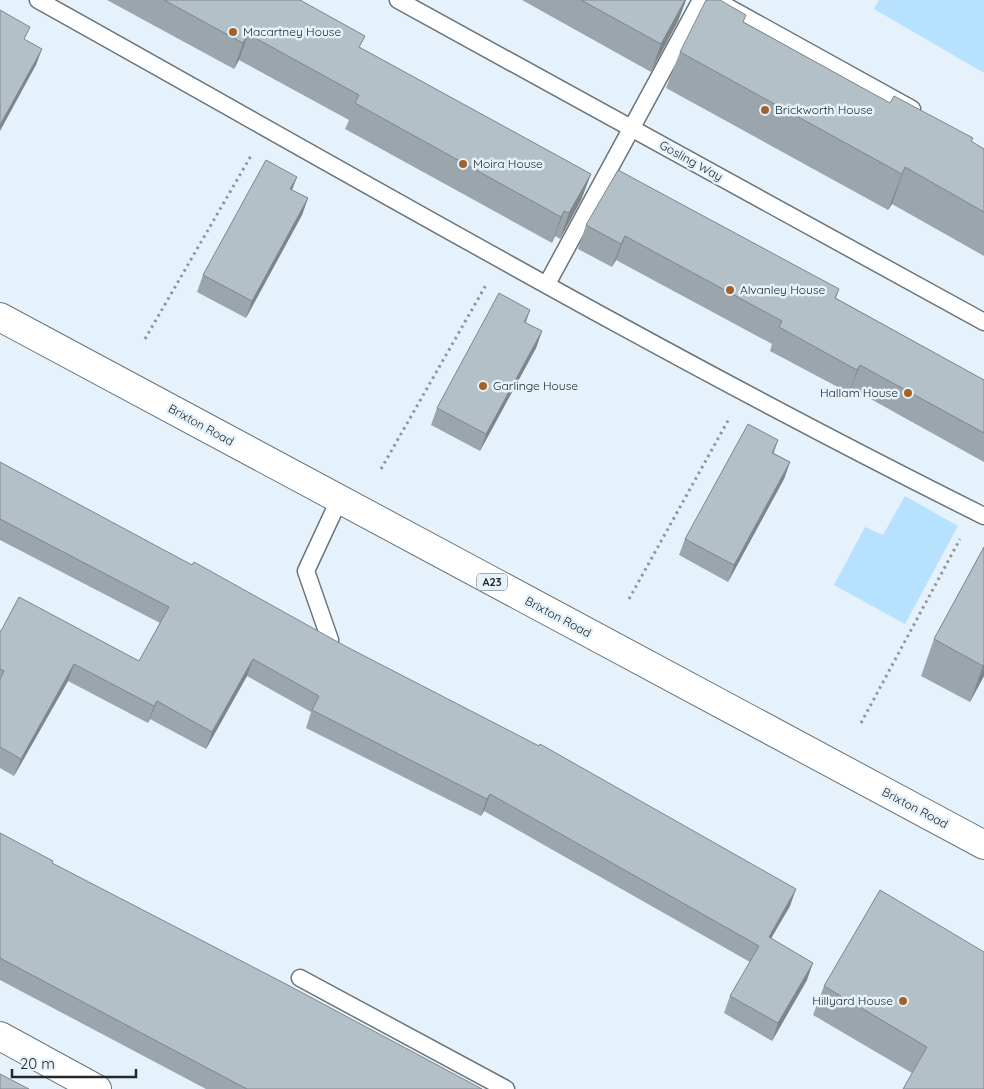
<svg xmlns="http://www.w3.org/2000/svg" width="984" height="1089" font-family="Quicksand,sans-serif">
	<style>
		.green { fill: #b6e1ff }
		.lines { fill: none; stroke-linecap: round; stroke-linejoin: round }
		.lane-casing { stroke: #69747c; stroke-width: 19 }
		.street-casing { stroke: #69747c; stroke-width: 30 }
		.highway-casing { stroke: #69747c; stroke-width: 30 }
		.path { stroke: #8d969c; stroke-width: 3; stroke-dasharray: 2.5 4; stroke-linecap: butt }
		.lane { stroke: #fff; stroke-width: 16 }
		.street { stroke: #fff; stroke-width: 28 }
		.highway { stroke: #fff; stroke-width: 28 }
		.wall { fill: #9ba5ac }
		.shaded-wall { fill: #7e868c }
		.building { fill: #b4c0c8; stroke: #7e868c }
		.poi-dot { fill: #a2622a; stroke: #e5f2fb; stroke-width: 2 }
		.labels { text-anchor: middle; stroke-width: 5; stroke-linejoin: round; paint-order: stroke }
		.shield { fill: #e5f2fb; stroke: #5d6569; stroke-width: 1 }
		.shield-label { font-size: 11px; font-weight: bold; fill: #23282b }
		.poi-label { font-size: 12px; fill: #23282b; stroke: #e5f2fb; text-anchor: start }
		.street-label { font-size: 12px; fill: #23282b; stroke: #e5f2fb }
	</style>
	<rect width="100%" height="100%" fill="#e5f2fb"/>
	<g class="green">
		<polygon points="879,0 984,0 984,73 874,9"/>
		<polygon points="905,496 958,526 905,624 834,585 865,527 883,535"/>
	</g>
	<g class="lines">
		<g class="lane-casing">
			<g id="lane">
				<path d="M38,0C352,175 662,356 984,516"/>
				<polyline points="398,0 984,322"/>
				<polyline points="715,0 912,109"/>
				<polyline points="547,284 701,0"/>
				<polyline points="330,640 306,571 339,500"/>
				<polyline points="300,978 506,1089"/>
			</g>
		</g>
		<g class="street-casing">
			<polyline id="street" points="0,1036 97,1089"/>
		</g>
		<g class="highway-casing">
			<polyline id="highway" points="0,317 984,845"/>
		</g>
		<g class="path">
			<polyline points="145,339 252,154"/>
			<polyline points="381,469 486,285"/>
			<polyline points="629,599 730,417"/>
			<polyline points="861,723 960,539"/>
		</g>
		<use href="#lane" class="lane"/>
		<use href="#street" class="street"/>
		<use href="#highway" class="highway"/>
	</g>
	<g class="wall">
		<polygon points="107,0 300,0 361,48 591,174 581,200 560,239 555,236 552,243 345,129 349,120 239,60 234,69"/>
		<polygon points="522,0 686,0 678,21 651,72"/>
		<polygon points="744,22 890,103 973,138 971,142 984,149 984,256 892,204 888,210 666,88 680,52"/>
		<polygon points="292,190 308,198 302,215 246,318 197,292 203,275"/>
		<polygon points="586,225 839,289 836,298 984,380 984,462 851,388 849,393 770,351 772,344 616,260 612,267 578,249"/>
		<polygon points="530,310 526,323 542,331 536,348 480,451 431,425 437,408"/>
		<polygon points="778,440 774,453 790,462 784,479 728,582 679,555 685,539"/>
		<polygon points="0,462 790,906 771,938 807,980 772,1041 724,1013 730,996 750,962 484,811 481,816 306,728 311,712 247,676 206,749 150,719 148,723 68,681 14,776 0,768 0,631 139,661 160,623 0,540"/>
		<polygon points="984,547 984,676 970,702 921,676 934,639"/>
		<polygon points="0,833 52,863 482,1089 206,1089 0,980"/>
		<polygon points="984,952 912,1073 813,1015 824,986"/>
	</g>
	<g class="shaded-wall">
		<polygon points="685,0 686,0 678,21 651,72 661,44"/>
		<polygon points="248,34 239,60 234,69 243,43"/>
		<polygon points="42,49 36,65 0,131 0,125"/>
		<polygon points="905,167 892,204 888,210 902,174"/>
		<polygon points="591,174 581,200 560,239 569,213"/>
		<polygon points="297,177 291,193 290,189"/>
		<polygon points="308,198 302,215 246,318 252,301"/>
		<polygon points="564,211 555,236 552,243 561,217"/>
		<polygon points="625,236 616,260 612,267 621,244"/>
		<polygon points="542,331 536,348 480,451 486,434"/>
		<polygon points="860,365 851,388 849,393 857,370"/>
		<polygon points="790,462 784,479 728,582 734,565"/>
		<polygon points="253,659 247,676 206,749 212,732"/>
		<polygon points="74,664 68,681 14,776 21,759"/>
		<polygon points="984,664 984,676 970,702 983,666"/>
		<polygon points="157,701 150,719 148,723 154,706"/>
		<polygon points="490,794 484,811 481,816 487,799"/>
		<polygon points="796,889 790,906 762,954 769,937"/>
		<polygon points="813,963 807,980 772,1041 778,1023"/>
	</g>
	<g class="building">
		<polygon points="164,0 300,0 365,36 359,47 591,174 569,213 564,211 561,217 355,103 359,95 248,34 243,43"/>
		<polygon points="581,0 685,0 661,44"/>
		<polygon points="706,0 720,0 746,15 743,22 890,103 894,96 973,138 971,141 984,149 984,212 905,167 902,174 680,52"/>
		<polygon points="0,10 30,27 24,39 42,49 0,125"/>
		<polygon points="266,160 297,177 290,189 308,198 252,301 203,275"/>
		<polygon points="618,170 839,289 835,298 984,380 984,433 860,365 857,370 779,327 782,321 625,236 621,244 586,225"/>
		<polygon points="499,293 530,310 524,322 542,331 486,434 437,408"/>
		<polygon points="748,424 778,440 772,453 790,462 734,565 685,539"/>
		<polygon points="0,462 192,565 194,562 345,646 539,746 540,744 796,889 769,937 813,963 778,1023 730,996 759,946 490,794 487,799 312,710 319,696 253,659 212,732 157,701 154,706 74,664 21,759 0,747 0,679 4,671 0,669 0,631 1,631 19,597 139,661 169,607 0,519"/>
		<polygon points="984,547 984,664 983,666 934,639"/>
		<polygon points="0,833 53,861 52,863 284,983 482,1089 247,1089 0,958"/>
		<polygon points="880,890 984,952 984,1089 903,1089 927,1047 824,986"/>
		<polygon points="0,1074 29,1089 0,1089"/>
	</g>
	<g class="poi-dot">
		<circle cx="233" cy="32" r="5"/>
		<circle cx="765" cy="110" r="5"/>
		<circle cx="463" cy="164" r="5"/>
		<circle cx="730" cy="290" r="5"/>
		<circle cx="483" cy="386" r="5"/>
		<circle cx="908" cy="393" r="5"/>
		<circle cx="903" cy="1001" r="5"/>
	</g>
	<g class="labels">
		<rect class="shield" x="477" y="573.5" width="30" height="17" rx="4"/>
		<g class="shield-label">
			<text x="492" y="586">A23</text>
		</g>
		<g class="poi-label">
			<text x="243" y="36">Macartney House</text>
			<text x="775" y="114">Brickworth House</text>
			<text x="473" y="168">Moira House</text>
			<text x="740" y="294">Alvanley House</text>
			<text x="493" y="390">Garlinge House</text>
			<text x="898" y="397" text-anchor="end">Hallam House</text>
			<text x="893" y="1005" text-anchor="end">Hillyard House</text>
		</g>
		<g class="street-label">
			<text transform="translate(691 161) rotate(29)" y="4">Gosling Way</text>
			<text transform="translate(201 425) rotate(29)" y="4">Brixton Road</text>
			<text transform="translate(558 617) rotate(28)" y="4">Brixton Road</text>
			<text transform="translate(915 808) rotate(28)" y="4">Brixton Road</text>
		</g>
	</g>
	<path d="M12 1069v8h124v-8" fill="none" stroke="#23282b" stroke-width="2.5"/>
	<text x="20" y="1069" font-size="15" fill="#23282b" stroke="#e5f2fb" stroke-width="4" paint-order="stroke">20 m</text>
</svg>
